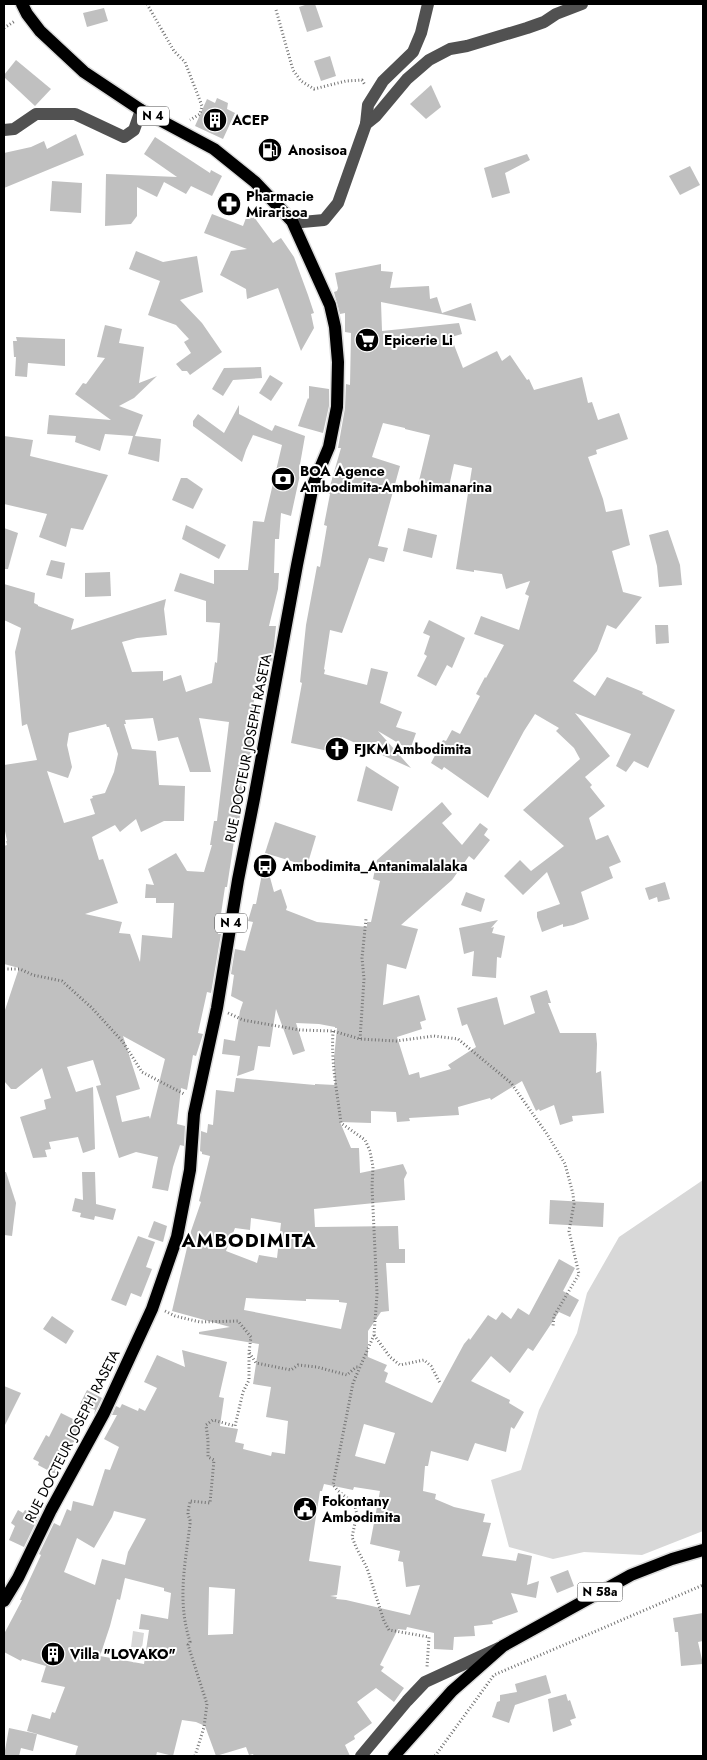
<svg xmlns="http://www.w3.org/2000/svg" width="707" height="1760" font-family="Jost,sans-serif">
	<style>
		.green { fill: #d8d8d8 }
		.building { fill: #c0c0c0; fill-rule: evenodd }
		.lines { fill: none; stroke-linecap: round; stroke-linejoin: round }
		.major-casing { stroke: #dbdbdb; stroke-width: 15 }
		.path { stroke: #737373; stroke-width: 3; stroke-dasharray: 1 2.5; stroke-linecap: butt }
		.minor { stroke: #515151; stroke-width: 12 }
		.major { stroke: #000; stroke-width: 12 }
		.labels { text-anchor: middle; stroke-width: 4; stroke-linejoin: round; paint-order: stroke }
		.shield { fill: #fff; stroke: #4c4c4c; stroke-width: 1 }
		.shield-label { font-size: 12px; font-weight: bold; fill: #000 }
		.poi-label { font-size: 14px; font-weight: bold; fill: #000; stroke: #fff; text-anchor: start }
		.street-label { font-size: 14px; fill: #000; stroke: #fff }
		.district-label { font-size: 19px; font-weight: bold; letter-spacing: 1px; fill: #000; stroke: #fff }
	</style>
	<rect width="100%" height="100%" fill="#fff"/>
	<g class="green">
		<polygon points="703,1180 703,1531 642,1555 584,1552 553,1559 509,1547 491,1480 521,1470 539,1410 577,1333 587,1293 619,1237"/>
		<polygon points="133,1631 144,1633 142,1648 131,1647"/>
	</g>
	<g class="building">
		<polygon points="308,4 315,4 323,27 307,32 299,7"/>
		<polygon points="104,8 108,21 87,27 83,13"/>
		<polygon points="330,56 336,76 321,81 314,61"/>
		<polygon points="16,60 51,89 35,106 4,77 4,75"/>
		<polygon points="431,85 441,107 426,119 410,104"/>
		<polygon points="217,98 228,103 227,109 235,113 223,139 195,126 207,99 215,103"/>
		<polygon points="76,134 84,155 4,188 4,153 31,147 44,141 47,149"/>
		<polygon points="155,137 210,173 211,170 222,176 212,196 191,186 186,194 164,182 157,197 137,187 137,216 131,224 105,226 106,174 177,177 144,154"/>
		<polygon points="527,154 530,160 505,173 510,193 492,198 484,168"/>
		<polygon points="690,166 700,185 680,195 669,176"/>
		<polygon points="52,181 82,183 81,213 50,211"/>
		<polygon points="249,210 273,243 281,238 294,257 308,295 314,313 311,314 314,328 301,351 278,288 247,299 246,289 220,275 231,251 247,249 204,233 212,214 243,226"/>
		<polygon points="136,251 163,262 197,256 203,292 180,300 202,323 222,352 190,375 187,371 182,371 176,364 191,353 184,342 189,339 176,325 148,315 160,281 129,269"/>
		<polygon points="381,264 381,271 393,272 390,288 429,286 430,299 437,297 442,313 471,303 476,321 381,302 382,331 459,323 462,334 451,337 463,368 497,351 502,361 510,355 527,380 529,379 534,390 582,377 588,403 592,402 598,420 619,413 628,439 596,450 597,454 588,457 603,499 606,512 622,509 630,545 612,551 623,592 642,597 616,629 607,625 597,651 573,681 595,696 607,677 643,692 642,694 675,710 648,768 634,761 626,772 616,766 631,734 575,713 610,756 585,777 592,785 590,787 605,806 589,818 596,840 608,835 621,862 609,867 613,878 581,892 589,919 573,925 563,927 563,924 542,932 537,917 537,912 560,904 547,872 523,895 504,876 520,860 531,871 564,846 523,810 580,759 574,748 556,731 559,728 535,714 524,731 488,798 444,767 442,770 431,763 443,740 446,741 452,730 460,734 480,696 476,694 485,677 486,678 504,645 474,634 481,616 519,630 529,596 525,594 530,581 506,589 502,574 474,570 474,572 456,569 472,468 454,464 448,491 433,493 417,489 430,435 405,429 405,428 383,423 372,457 400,466 378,546 388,548 384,562 369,558 342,633 330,630 324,669 325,670 324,674 367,685 371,668 388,672 380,703 402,712 396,727 416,733 410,750 378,731 411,768 342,737 333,752 291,743 302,683 300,682 306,625 317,566 320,567 327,526 324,525 330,494 328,493 341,448 338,448 345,408 346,384 350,385 351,333 345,332 345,313 340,314 335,296 334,292 337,291 338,288 335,273"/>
		<polygon points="105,325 122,329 119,343 144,347 139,383 157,376 134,398 119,406 143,415 135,436 161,439 159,462 128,454 133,436 105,434 100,451 75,442 76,436 47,434 49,415 111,420 75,394 83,383 86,384 105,358 97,357"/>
		<polygon points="16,337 65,339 65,366 28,363 27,377 15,376 16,357 14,357 13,341 17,341"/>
		<polygon points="261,367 262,378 233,380 223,396 212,389 224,368"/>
		<polygon points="270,375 283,383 271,401 259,393"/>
		<polygon points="309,386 329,389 329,406 323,433 298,426 308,398 309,399"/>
		<path d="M239,405V414L272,431L275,425L305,436L299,470H301L291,516L281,513L279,539H275L274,573H279L278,589L269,626H276L274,646L271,664H266L265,681H257L253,706L260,707L251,749L238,828H236L227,887H225L218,934H221L211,993L207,992L198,1033L203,1034L196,1056L193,1055L187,1090L181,1088L177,1124L185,1126L184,1146L180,1145L173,1167L168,1191L152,1188L158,1157L136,1152L119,1158L96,1086L101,1085L93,1060L67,1067L76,1092L93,1087L95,1149L83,1153L78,1137L49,1142L51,1149L45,1150L47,1157L33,1158L20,1117L46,1109L44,1100L51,1098L42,1068L16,1089H11L4,1081V1013L19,968L4,964V846L7,845L6,841H7L4,826V765L37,760L27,724L22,726L15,652L21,628L4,620V584L35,593L34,603L38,605V606L74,619L71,630L166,599L164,609L167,635L137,638L122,642L132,672L163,671V681L181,675L186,692L212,683L215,662L217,663L220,623L206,622V601L174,591L180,573L214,584V570H248L253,521L264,522L282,445L253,435L246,450L242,462L193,426V421L198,414L224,433ZM153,718L158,741L178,737L190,772H211L199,718L229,722L217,821H214L210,845H212L204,872L187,871L176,853L148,869L154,885L146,884L145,898H156V903H174L172,938L142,935L140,962L130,934L119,933L122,922L85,914L118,903L103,859L99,860L92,837L115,825L120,832L136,819L141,832L164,821H184L185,786L159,785L156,751L132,749L124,724H126L125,720ZM106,724L107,727H109L118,754L114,772L105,793L92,796L93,798L90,799L95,814L64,823L47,771L68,778L72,767L67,745L69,733ZM123,1036L165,1059L150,1119L149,1116L122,1122L116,1096L140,1089Z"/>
		<polygon points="4,436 33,440 30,456 108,475 83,530 71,528 66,547 39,537 47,514 4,504"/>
		<polygon points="181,478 187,478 203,489 193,509 172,500"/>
		<polygon points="186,525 226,545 219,559 182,539"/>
		<polygon points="4,528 18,533 8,569 4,569"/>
		<polygon points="408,528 437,535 432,558 403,551"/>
		<polygon points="668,530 680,565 682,585 659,587 657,566 649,535"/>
		<polygon points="51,560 65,563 62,579 46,575"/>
		<polygon points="110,572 111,596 85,597 85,573"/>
		<polygon points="429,620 465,638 452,668 447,665 436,686 417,676 427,656 424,654 430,636 423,633"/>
		<polygon points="655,625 668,625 669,643 656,644"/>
		<polygon points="366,766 399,787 392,811 357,801"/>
		<path d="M442,802L452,814L442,823L462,845L480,823L488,829L484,835L490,840L474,860L469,856L452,880L401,925L418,929L406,969L387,964L383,1005L419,995L426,1020L420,1022L422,1029L397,1037L409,1075L419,1072L420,1078L451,1069L448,1065L476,1047L467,1024L462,1026L457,1008L497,997L504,1025L535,1013L530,996L547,990L551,1003H548L560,1033H596L597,1044L596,1073L601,1071L604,1113L572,1116L573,1121L560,1125L554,1105L540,1111L539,1109L536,1111L522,1081L491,1100L490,1098L458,1107L459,1115L409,1118L410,1121L397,1122L396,1112L371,1111V1123L340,1122L351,1148H359L360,1173L403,1164L407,1173L404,1179L405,1200L314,1209L315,1227L398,1226L399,1249H405V1263H386L389,1311L381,1312L368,1331V1357L387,1365L384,1371L388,1373L385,1382L432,1403L464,1344L469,1338L470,1340L488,1315L496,1320L502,1312L511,1319L518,1308L529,1315L559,1259L575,1268L563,1291L579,1300L570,1317L559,1312L533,1351L528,1348L510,1373L491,1356L471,1381L510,1400L509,1403L524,1412L514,1429L511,1427L506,1452L475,1443L468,1461L431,1451L428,1466H425L423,1491L436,1494L435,1499L454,1507L485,1514L483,1522L491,1523L482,1556L516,1561L518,1553L532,1556L527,1585L539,1581L536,1598L511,1593L518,1612L492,1621L493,1624L474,1626L475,1636L454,1637L453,1650L434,1649V1633L407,1627L406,1630L398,1629L380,1665L384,1667L381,1671L404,1688L394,1702L376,1688L357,1702L372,1723L354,1736L355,1739L345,1745L350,1756H254L253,1754L249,1755L246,1747L216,1756L205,1726L196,1722L182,1720L173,1756L157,1752L156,1756H75L78,1746L27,1731L32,1714L50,1719L52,1712L55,1713L65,1687L41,1682L46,1666L22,1659L21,1661L4,1652V1634L22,1600H20L41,1555L39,1554L54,1523L60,1526L67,1509L71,1511L73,1501L93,1506L105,1469L110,1470L119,1447L104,1439L117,1415H112L116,1406L120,1408L122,1404L138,1411L139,1408L145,1411L157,1388L144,1382L157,1355L185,1367L182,1350L227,1362L219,1397L224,1398L220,1426L238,1429L235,1442L244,1444L243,1449L271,1456L272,1452L285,1454L288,1421L266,1417L271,1387L253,1384L259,1344L199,1334V1332L230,1327L172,1311L191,1231L201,1202L199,1201L210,1156L202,1154V1152L200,1151L201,1131L207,1133L208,1124L213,1125L216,1090L234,1092L236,1078L315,1085V1084L335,1085L334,1058L337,1028H335V1027L319,1024L296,1023L305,1051L293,1055L276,1009L270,1047L258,1046L254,1070L237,1076L240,1056L222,1054L224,1039L235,1041L240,1011L243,1002L231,996L234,975L231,974L235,949L245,951L253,922L248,921L253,904H256L265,859L274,892L281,889L287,907L286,910L317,922L367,927V922H371L380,881L373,879L377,860ZM251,1218L281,1223L277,1258L259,1255L257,1263L226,1251L235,1228L250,1230ZM246,1298L306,1301V1299L339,1300V1302L347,1303L341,1329L244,1310ZM364,1424L395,1433L385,1464L355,1456ZM324,1484L353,1490L354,1487L380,1491L370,1544L400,1551L398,1561L403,1562L406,1587L420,1585L410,1615L346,1600L336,1599L337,1597L330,1596L337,1595L341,1566L309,1561L320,1491H322ZM114,1511L146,1519L128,1552L125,1565L102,1559L95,1585L64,1572L77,1538L94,1548L112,1517ZM125,1578L164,1588V1591L171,1593L168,1619L141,1614L139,1629L149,1630L144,1664L100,1656L110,1626L117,1599L120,1600ZM209,1587L235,1589L233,1634L208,1635Z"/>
		<polygon points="275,822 316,836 307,866 265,853"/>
		<polygon points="665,882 670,899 658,902 657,897 649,900 645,888"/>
		<polygon points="466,892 485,899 481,912 461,905"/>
		<polygon points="498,920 491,928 494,927 492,933 505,936 501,958 497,957 496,978 472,976 474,951 464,954 459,928"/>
		<polygon points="4,1172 6,1172 16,1203 12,1236 4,1235"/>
		<polygon points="82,1172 95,1172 96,1204 116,1209 113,1220 95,1216 94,1220 80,1217 81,1213 72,1211 75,1198 83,1200"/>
		<polygon points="550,1200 604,1203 603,1227 549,1224"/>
		<polygon points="154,1221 167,1226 163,1242 148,1237"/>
		<polygon points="138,1236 155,1242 146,1267 152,1269 141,1297 131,1293 126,1306 111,1300"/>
		<polygon points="52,1316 74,1331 66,1344 43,1329"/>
		<polygon points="4,1386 21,1393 4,1427"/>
		<polygon points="87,1390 102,1398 94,1415 95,1410 80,1404"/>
		<polygon points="61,1413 83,1424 58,1473 53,1473 38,1465 39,1462 33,1459 46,1435 49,1437"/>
		<polygon points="18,1510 23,1513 25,1510 39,1516 24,1547 9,1540 15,1526 11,1523"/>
		<polygon points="568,1570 574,1586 557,1593 550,1577"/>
		<polygon points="703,1613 703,1641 698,1642 703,1664 681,1666 678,1632 675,1632 673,1618"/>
		<polygon points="546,1675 551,1693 515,1705 509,1723 492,1717 497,1702 500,1701 500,1695 517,1692 515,1684"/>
		<polygon points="566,1694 568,1701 570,1700 576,1718 570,1720 572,1725 553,1732 548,1699"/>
		<polygon points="9,1728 37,1734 33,1751 21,1748 19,1756 4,1756"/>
	</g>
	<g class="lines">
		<g class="major-casing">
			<g id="major">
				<polyline points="4,1601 18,1578 51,1510 104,1413 152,1309 177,1237 190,1170 194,1114 217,1008 238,880 254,799 297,565 313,485 329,447 337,407 338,362 335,327 330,305 292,221 255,182 214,149 141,110 84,72 40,31 27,14 22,4"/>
				<polyline points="394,1756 452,1691 503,1646 631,1575 672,1559 703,1550"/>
			</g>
		</g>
		<g class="path">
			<polyline points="147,4 174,51 185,62 202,106 200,114 190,120"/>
			<polyline points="276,10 293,70 301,81 314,89 346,81 362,80 365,85"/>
			<polyline points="4,28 15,21"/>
			<polyline points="4,969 20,969 33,975 62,981 92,1008 123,1042 142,1072 184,1094"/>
			<polyline points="228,1013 243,1020 300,1030 333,1031 360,1039 396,1041 434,1036 458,1039 511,1083 547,1134 565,1164 573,1194 574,1204 569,1231 579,1274 554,1316 553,1326"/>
			<path d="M333,1031C331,1064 337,1091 341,1123L365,1140L370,1151L373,1167L372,1187L377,1294L374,1335L353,1383L333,1485L338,1491L354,1503L357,1514L352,1537L356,1547L367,1568L384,1621L389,1630L429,1637L427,1667"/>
			<polyline points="360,1039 364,979 362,958 366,919"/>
			<polyline points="165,1311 175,1316 200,1322 238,1321 251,1337 249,1352"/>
			<polyline points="374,1335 390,1357 400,1365 424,1360 431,1366 440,1383"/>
			<path d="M195,1756L204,1727L207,1704L188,1645L190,1642C177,1600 185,1566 190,1524C191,1519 188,1517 188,1513C188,1509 190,1504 190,1501L210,1503L214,1460L208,1457V1440L206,1425L213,1420L235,1426L243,1392L249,1380V1352L256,1363L291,1370L298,1365L317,1367L347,1375L356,1367H360"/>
			<polyline points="435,1756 494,1675 703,1585"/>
		</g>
		<g class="minor">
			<polyline points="366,124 368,105 383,81 413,52 421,33 428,4"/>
			<polyline points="4,130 14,129 36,114 75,114 124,137 134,130 141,110"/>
			<polyline points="292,221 302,222 324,220 338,203 366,124 376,116 407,79 429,60 450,49 467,46 527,28 544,22 556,14 582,4"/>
			<polyline points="361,1756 407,1701 425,1682 499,1648"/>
		</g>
		<use href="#major" class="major"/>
	</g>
	<defs>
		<g id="building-disc" transform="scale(1.25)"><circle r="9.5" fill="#000" stroke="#fff"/><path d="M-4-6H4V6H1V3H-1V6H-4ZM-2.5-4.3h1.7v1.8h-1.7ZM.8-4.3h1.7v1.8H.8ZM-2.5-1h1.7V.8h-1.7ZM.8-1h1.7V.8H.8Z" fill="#fff"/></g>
		<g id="fuel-disc" transform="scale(1.25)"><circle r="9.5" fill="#000" stroke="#fff"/><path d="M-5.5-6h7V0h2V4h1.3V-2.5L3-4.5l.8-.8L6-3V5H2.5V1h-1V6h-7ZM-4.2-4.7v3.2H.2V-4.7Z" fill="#fff"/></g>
		<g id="pharmacy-disc" transform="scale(1.25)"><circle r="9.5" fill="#000" stroke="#fff"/><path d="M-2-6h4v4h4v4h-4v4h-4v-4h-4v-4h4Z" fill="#fff"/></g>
		<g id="supermarket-disc" transform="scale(1.25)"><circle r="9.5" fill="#000" stroke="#fff"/><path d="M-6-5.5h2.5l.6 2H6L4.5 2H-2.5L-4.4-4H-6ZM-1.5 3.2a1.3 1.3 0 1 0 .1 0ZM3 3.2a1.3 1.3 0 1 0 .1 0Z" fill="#fff"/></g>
		<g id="bank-disc" transform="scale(1.25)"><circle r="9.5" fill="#000" stroke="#fff"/><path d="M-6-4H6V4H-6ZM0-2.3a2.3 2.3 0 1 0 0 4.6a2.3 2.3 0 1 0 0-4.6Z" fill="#fff"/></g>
		<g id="church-disc" transform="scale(1.25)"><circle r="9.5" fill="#000" stroke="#fff"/><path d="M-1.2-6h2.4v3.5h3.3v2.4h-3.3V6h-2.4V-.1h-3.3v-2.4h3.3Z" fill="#fff"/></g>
		<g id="bus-disc" transform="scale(1.25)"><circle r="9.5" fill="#000" stroke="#fff"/><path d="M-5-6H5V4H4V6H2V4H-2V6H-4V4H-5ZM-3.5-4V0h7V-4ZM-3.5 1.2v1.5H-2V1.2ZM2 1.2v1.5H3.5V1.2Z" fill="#fff"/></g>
		<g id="civic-disc" transform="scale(1.25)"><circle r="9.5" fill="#000" stroke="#fff"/><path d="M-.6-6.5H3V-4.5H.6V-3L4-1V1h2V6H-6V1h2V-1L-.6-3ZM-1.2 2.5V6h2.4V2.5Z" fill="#fff"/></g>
	</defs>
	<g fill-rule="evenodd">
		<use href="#building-disc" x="215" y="120"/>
		<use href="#fuel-disc" x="270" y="150"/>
		<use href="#pharmacy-disc" x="229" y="204"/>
		<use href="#supermarket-disc" x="367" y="340"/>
		<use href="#bank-disc" x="283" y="479"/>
		<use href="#church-disc" x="337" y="749"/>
		<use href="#bus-disc" x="265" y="866"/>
		<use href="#civic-disc" x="305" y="1509"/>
		<use href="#building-disc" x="53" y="1654"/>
	</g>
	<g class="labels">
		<g class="shield">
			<rect x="137" y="106.5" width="32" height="19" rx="4"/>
			<rect x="215" y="913.5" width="32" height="19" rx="4"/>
			<rect x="577.5" y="1582.5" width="45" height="19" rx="4"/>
		</g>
		<g class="shield-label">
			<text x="153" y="120">N 4</text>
			<text x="231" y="927">N 4</text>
			<text x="600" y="1596">N 58a</text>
		</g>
		<g class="poi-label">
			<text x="232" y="125">ACEP</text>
			<text x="288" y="155">Anosisoa</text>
			<text x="246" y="201">Pharmacie<tspan x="246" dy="16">Mirarisoa</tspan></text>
			<text x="384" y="345">Epicerie Li</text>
			<text x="300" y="476">BOA Agence<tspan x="300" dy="16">Ambodimita-Ambohimanarina</tspan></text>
			<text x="354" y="754">FJKM Ambodimita</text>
			<text x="282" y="871">Ambodimita_Antanimalalaka</text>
			<text x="322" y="1506">Fokontany<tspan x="322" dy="16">Ambodimita</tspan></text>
			<text x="70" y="1659">Villa "LOVAKO"</text>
		</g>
		<g class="street-label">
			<text transform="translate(248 748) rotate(-79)" y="5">RUE DOCTEUR JOSEPH RASETA</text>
			<text transform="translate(72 1436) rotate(-63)" y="5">RUE DOCTEUR JOSEPH RASETA</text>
		</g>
		<g class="district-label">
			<text x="249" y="1247">AMBODIMITA</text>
		</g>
	</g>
	<rect width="707" height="1760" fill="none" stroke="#000000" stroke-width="10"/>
</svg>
